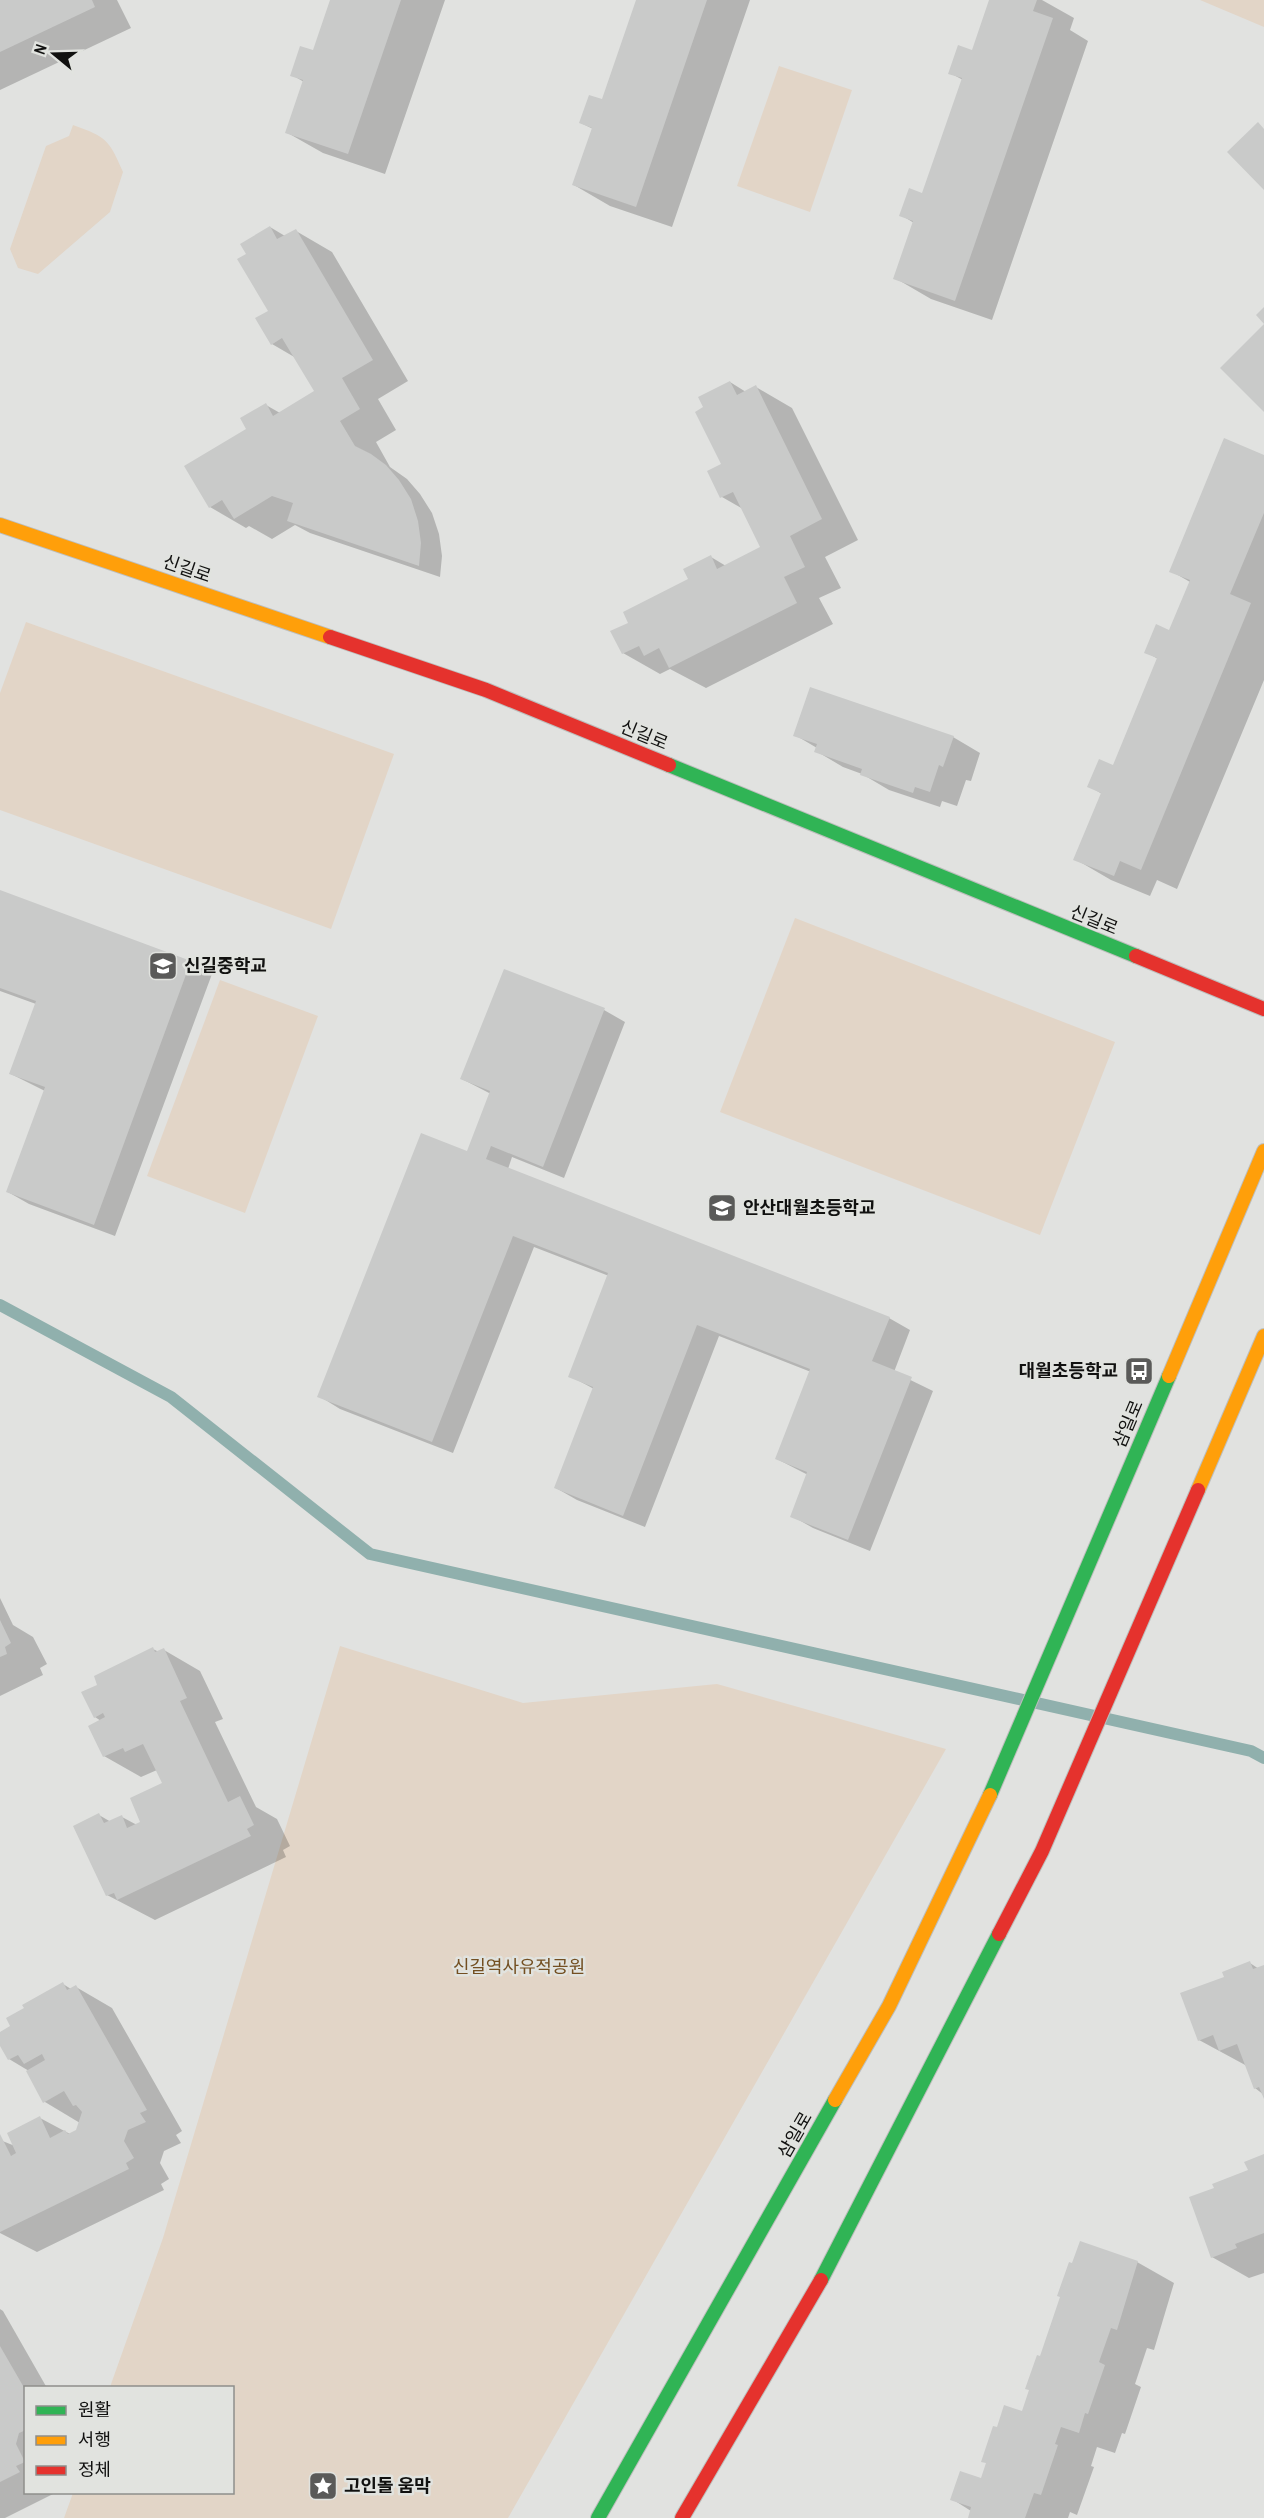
<svg xmlns="http://www.w3.org/2000/svg" width="1264" height="2518" font-family="'Archivo Narrow','Noto Sans KR',sans-serif">
	<style>
		.green { fill: #e2d5c7 }
		.shadow { fill: #0003 }
		.lines { fill: none; stroke-linecap: round; stroke-linejoin: round }
		.stream { stroke: #90b0ad; stroke-width: 12 }
		.building { fill: #c9cac9 }
		.fast-casing { stroke: #bdbebc; stroke-width: 16 }
		.slow-casing { stroke: #bdbebc; stroke-width: 16 }
		.jam-casing { stroke: #bdbebc; stroke-width: 16 }
		.fast { stroke: #30b455; stroke-width: 14 }
		.slow { stroke: #ff9f0a; stroke-width: 14 }
		.jam { stroke: #e5322d; stroke-width: 14 }
		.labels { text-anchor: middle; stroke-width: 5; stroke-linejoin: round; paint-order: stroke }
		.street-label { font-size: 18px; fill: #111110; stroke: #e1e3df }
		.poi-label { font-size: 18px; font-weight: bold; fill: #111110; stroke: #e1e3df; text-anchor: start }
		.park-label { font-size: 18px; fill: #734f21; stroke: #e1e3df }
	</style>
	<rect width="100%" height="100%" fill="#e1e2e0"/>
	<g class="green">
		<polygon points="1200,0 1264,0 1264,27"/>
		<polygon points="779,66 852,90 810,212 737,186"/>
		<path d="M73,125C107,137 109,140 123,172L110,212L38,274L18,268L10,249L46,146L69,136Z"/>
		<polygon points="26,622 394,754 331,929 0,810 0,693"/>
		<polygon points="795,918 1115,1042 1040,1235 720,1112"/>
		<polygon points="220,980 318,1016 245,1213 147,1176"/>
		<polygon points="340,1646 523,1703 717,1684 946,1749 508,2518 64,2518 73,2493 232,2492 232,2388 110,2387 163,2238"/>
	</g>
	<g class="shadow">
		<polygon points="0,0 117,0 131,28 0,90"/>
		<polygon points="332,0 445,0 385,174 323,153 286,132 304,82 292,75 314,52"/>
		<polygon points="638,0 750,0 672,227 610,206 574,185 593,129 581,123 603,101"/>
		<polygon points="990,0 1042,0 1074,18 1070,30 1088,41 992,320 931,299 895,278 914,223 901,215 923,195 963,80 950,73 973,52"/>
		<polygon points="270,227 285,236 296,231 332,252 408,381 378,399 396,430 376,442 390,467 407,479 420,494 432,513 439,534 442,556 440,577 310,533 295,525 272,539 249,526 246,528 210,507 248,429 266,405 280,413 316,392 296,358 272,344 270,311 248,255"/>
		<polygon points="730,382 746,392 756,387 792,408 858,540 825,557 841,588 819,598 833,624 706,688 670,669 660,674 623,653 630,623 690,580 711,557 726,566 762,548 743,509 722,497 723,465 705,408"/>
		<polygon points="1264,456 1264,680 1177,889 1157,880 1150,896 1111,880 1075,859 1102,794 1089,786 1114,767 1158,659 1146,652 1170,632 1190,582 1171,571"/>
		<polygon points="795,735 953,737 980,753 971,781 966,780 957,806 942,801 940,807 889,790 862,774 843,767 816,751 817,748"/>
		<polygon points="0,892 190,962 212,974 115,1236 29,1204 8,1192 45,1091 11,1074 36,1004 0,991"/>
		<polygon points="604,1010 625,1022 564,1178 512,1157 508,1169 889,1318 910,1330 894,1372 933,1391 870,1551 813,1528 792,1516 808,1475 777,1459 811,1372 719,1336 645,1527 577,1500 556,1488 594,1389 570,1376 609,1276 534,1247 453,1453 340,1409 319,1396 467,1153 491,1094 462,1079"/>
		<polygon points="0,1598 13,1625 33,1637 47,1664 40,1668 43,1675 0,1696"/>
		<polygon points="153,1649 159,1652 164,1650 200,1671 223,1719 215,1722 256,1807 277,1819 290,1846 283,1850 286,1857 155,1920 107,1895 99,1815 111,1822 122,1817 137,1825 142,1823 164,1784 157,1770 141,1777 104,1756 101,1721 95,1717 99,1685"/>
		<polygon points="1250,1963 1259,1969 1264,1967 1264,2095 1255,2088 1247,2066 1199,2040 1226,1978"/>
		<polygon points="63,1984 71,1989 76,1987 112,2008 182,2131 176,2135 181,2143 164,2151 160,2163 169,2179 161,2184 164,2190 37,2252 0,2233 0,2140 15,2146 40,2118 70,2134 77,2131 80,2123 45,2102 29,2071 9,2059 0,2043 0,2033 12,2026"/>
		<polygon points="1264,2156 1264,2273 1249,2278 1212,2257 1216,2189 1250,2171"/>
		<polygon points="1137,2262 1174,2283 1154,2350 1147,2348 1135,2384 1141,2387 1125,2434 1122,2433 1115,2453 1097,2447 1091,2466 1094,2467 1077,2515 1070,2512 1068,2518 969,2518 971,2511 952,2499 982,2480 998,2429 1023,2412 1041,2358"/>
		<polygon points="0,2309 3,2311 47,2388 26,2388 26,2492 55,2493 5,2518 0,2518"/>
	</g>
	<g class="lines">
		<polyline class="stream" points="0,1305 171,1397 370,1554 1251,1751 1264,1758"/>
	</g>
	<g class="building">
		<polygon points="0,0 92,0 95,7 0,52"/>
		<polygon points="330,0 401,0 348,154 285,133 303,80 290,76 300,46 313,50"/>
		<polygon points="636,0 707,0 636,207 572,185 592,128 579,123 589,95 602,99"/>
		<polygon points="989,0 1037,0 1033,11 1053,18 955,301 893,279 913,221 899,216 909,188 922,193 962,78 948,74 958,45 972,50"/>
		<polygon points="1258,122 1264,129 1264,190 1227,152"/>
		<polygon points="270,226 277,239 296,229 373,360 342,378 360,409 340,421 355,446 371,454 386,465 399,480 411,499 418,521 421,543 419,566 287,521 293,503 272,496 234,519 222,500 209,508 184,466 246,429 240,418 266,403 273,416 314,391 282,338 271,345 255,318 268,311 237,259 246,254 240,244"/>
		<polygon points="1264,307 1264,324 1256,315"/>
		<polygon points="1264,324 1264,412 1220,368"/>
		<polygon points="730,381 737,395 756,385 822,519 790,536 805,567 784,577 797,603 669,668 659,648 644,656 639,646 622,654 610,631 628,623 623,612 688,579 683,569 711,555 717,569 760,547 733,492 720,498 707,471 721,464 695,412 703,407 698,397"/>
		<polygon points="1224,438 1264,455 1264,513 1230,594 1251,603 1141,870 1120,861 1114,876 1073,860 1101,793 1087,787 1099,759 1113,765 1157,658 1144,653 1156,624 1169,630 1190,580 1169,572"/>
		<polygon points="810,687 954,736 943,767 939,765 930,792 915,787 913,793 860,775 862,769 814,752 817,744 793,736"/>
		<polygon points="0,890 191,961 94,1225 6,1192 45,1087 9,1074 36,1001 0,988"/>
		<polygon points="504,969 605,1008 543,1167 491,1146 486,1159 890,1317 872,1361 912,1377 848,1540 790,1517 807,1472 775,1459 810,1369 697,1325 623,1516 554,1488 593,1387 568,1377 608,1273 513,1236 432,1442 317,1397 421,1133 467,1151 490,1091 460,1079"/>
		<polygon points="0,1620 11,1643 5,1647 7,1654 0,1657"/>
		<polygon points="153,1647 155,1652 164,1648 187,1698 180,1701 228,1802 240,1796 254,1825 247,1829 251,1836 117,1900 114,1893 106,1896 73,1826 99,1813 104,1823 122,1815 127,1828 140,1822 130,1798 162,1783 143,1744 125,1752 123,1748 103,1757 88,1726 105,1717 103,1713 94,1718 81,1692 97,1685 94,1676"/>
		<polygon points="1250,1961 1253,1969 1264,1965 1264,2099 1259,2087 1254,2089 1237,2044 1219,2051 1213,2035 1198,2041 1180,1993 1224,1977 1222,1972"/>
		<polygon points="63,1982 67,1990 76,1985 147,2110 140,2113 146,2122 128,2130 124,2141 134,2158 126,2163 129,2169 0,2232 0,2134 11,2156 16,2153 7,2133 40,2116 50,2138 65,2130 68,2134 76,2130 82,2112 76,2105 73,2106 64,2091 43,2103 26,2071 45,2060 42,2054 24,2064 18,2055 8,2060 0,2046 0,2032 10,2026 6,2018 24,2008 22,2005"/>
		<polygon points="1264,2154 1264,2233 1235,2244 1237,2248 1211,2258 1189,2197 1214,2188 1212,2184 1248,2170 1244,2162"/>
		<polygon points="1080,2241 1138,2261 1117,2330 1111,2328 1099,2362 1105,2365 1088,2414 1085,2413 1079,2433 1061,2427 1055,2444 1058,2445 1041,2495 1034,2493 1025,2518 968,2518 971,2507 950,2500 960,2471 981,2478 986,2463 981,2462 993,2426 997,2427 1004,2405 1022,2411 1029,2390 1025,2389 1037,2355 1040,2356 1060,2297 1057,2296 1069,2262 1072,2263"/>
		<polygon points="0,2346 26,2391 26,2430 19,2433 16,2444 25,2462 16,2466 20,2472 0,2482"/>
	</g>
	<g class="lines">
		<g class="fast-casing">
			<g id="fast">
				<polyline points="669,765 1136,956"/>
				<polyline points="990,1795 1169,1376"/>
				<polyline points="821,2280 999,1934"/>
				<polyline points="598,2518 835,2100"/>
			</g>
		</g>
		<g class="slow-casing">
			<g id="slow">
				<polyline points="0,525 330,637"/>
				<polyline points="1169,1376 1264,1151"/>
				<polyline points="1198,1490 1264,1336"/>
				<polyline points="835,2100 889,2006 990,1795"/>
			</g>
		</g>
		<g class="jam-casing">
			<g id="jam">
				<polyline points="330,637 486,690 669,765"/>
				<polyline points="1136,956 1264,1009"/>
				<polyline points="999,1934 1042,1851 1198,1490"/>
				<polyline points="682,2518 821,2280"/>
			</g>
		</g>
		<use href="#fast" class="fast"/>
		<use href="#slow" class="slow"/>
		<use href="#jam" class="jam"/>
	</g>
	<defs>
		<g id="school-square" transform="scale(1.5)"><rect x="-9" y="-9" width="18" height="18" rx="4" fill="#5a5a59" stroke="#e1e3df"/><path d="M0-5L7-2L0 1L-7-2ZM-4 1L0 2.5L4 1V4Q0 6-4 4Z" fill="#fff"/></g>
		<g id="bus-square" transform="scale(1.5)"><rect x="-9" y="-9" width="18" height="18" rx="4" fill="#5a5a59" stroke="#e1e3df"/><path d="M-5-6H5V4H4V6H2V4H-2V6H-4V4H-5ZM-3.5-4V0h7V-4ZM-3.5 1.2v1.5H-2V1.2ZM2 1.2v1.5H3.5V1.2Z" fill="#fff"/></g>
		<g id="sight-square" transform="scale(1.5)"><rect x="-9" y="-9" width="18" height="18" rx="4" fill="#5a5a59" stroke="#e1e3df"/><path d="M0-6L1.8-2.2L6-1.7L2.9 1.2L3.7 5.4L0 3.3L-3.7 5.4L-2.9 1.2L-6-1.7L-1.8-2.2Z" fill="#fff"/></g>
	</defs>
	<g fill-rule="evenodd">
		<use href="#school-square" x="163" y="966"/>
		<use href="#school-square" x="722" y="1208"/>
		<use href="#bus-square" x="1139" y="1371"/>
		<use href="#sight-square" x="323" y="2486"/>
	</g>
	<g class="labels">
		<g class="street-label">
			<text transform="translate(187 569) rotate(19)" y="6">신길로</text>
			<text transform="translate(644 735) rotate(22)" y="6">신길로</text>
			<text transform="translate(1094 920) rotate(22)" y="6">신길로</text>
			<text transform="translate(1128 1424) rotate(-67)" y="6">삼일로</text>
			<text transform="translate(795 2135) rotate(-60)" y="6">삼일로</text>
		</g>
		<g class="poi-label">
			<text x="184" y="972">신길중학교</text>
			<text x="743" y="1214">안산대월초등학교</text>
			<text x="1118" y="1377" text-anchor="end">대월초등학교</text>
			<text x="344" y="2492">고인돌 움막</text>
		</g>
		<g class="park-label">
			<text x="519" y="1973">신길역사유적공원</text>
		</g>
	</g>
	<rect x="24" y="2386" width="210" height="108" fill="#e1e3df" stroke="#8e8f8c" stroke-width="1.5"/>
	<rect x="36" y="2406" width="30" height="9" fill="#30b455" stroke="#8e8f8c" stroke-width="1.5"/>
	<text x="78" y="2416" font-size="18" fill="#111110">원활</text>
	<rect x="36" y="2436" width="30" height="9" fill="#ff9f0a" stroke="#8e8f8c" stroke-width="1.5"/>
	<text x="78" y="2446" font-size="18" fill="#111110">서행</text>
	<rect x="36" y="2466" width="30" height="9" fill="#e5322d" stroke="#8e8f8c" stroke-width="1.5"/>
	<text x="78" y="2476" font-size="18" fill="#111110">정체</text>
	<g transform="translate(54 54) rotate(289)" stroke="#e1e3df" stroke-width="4.5" paint-order="stroke">
	<path d="M0-4.5L10 22L0 15L-10 22Z" fill="#111110"/>
	<text y="-9" font-size="16" font-weight="bold" text-anchor="middle" fill="#111110">N</text>
	</g>
</svg>
